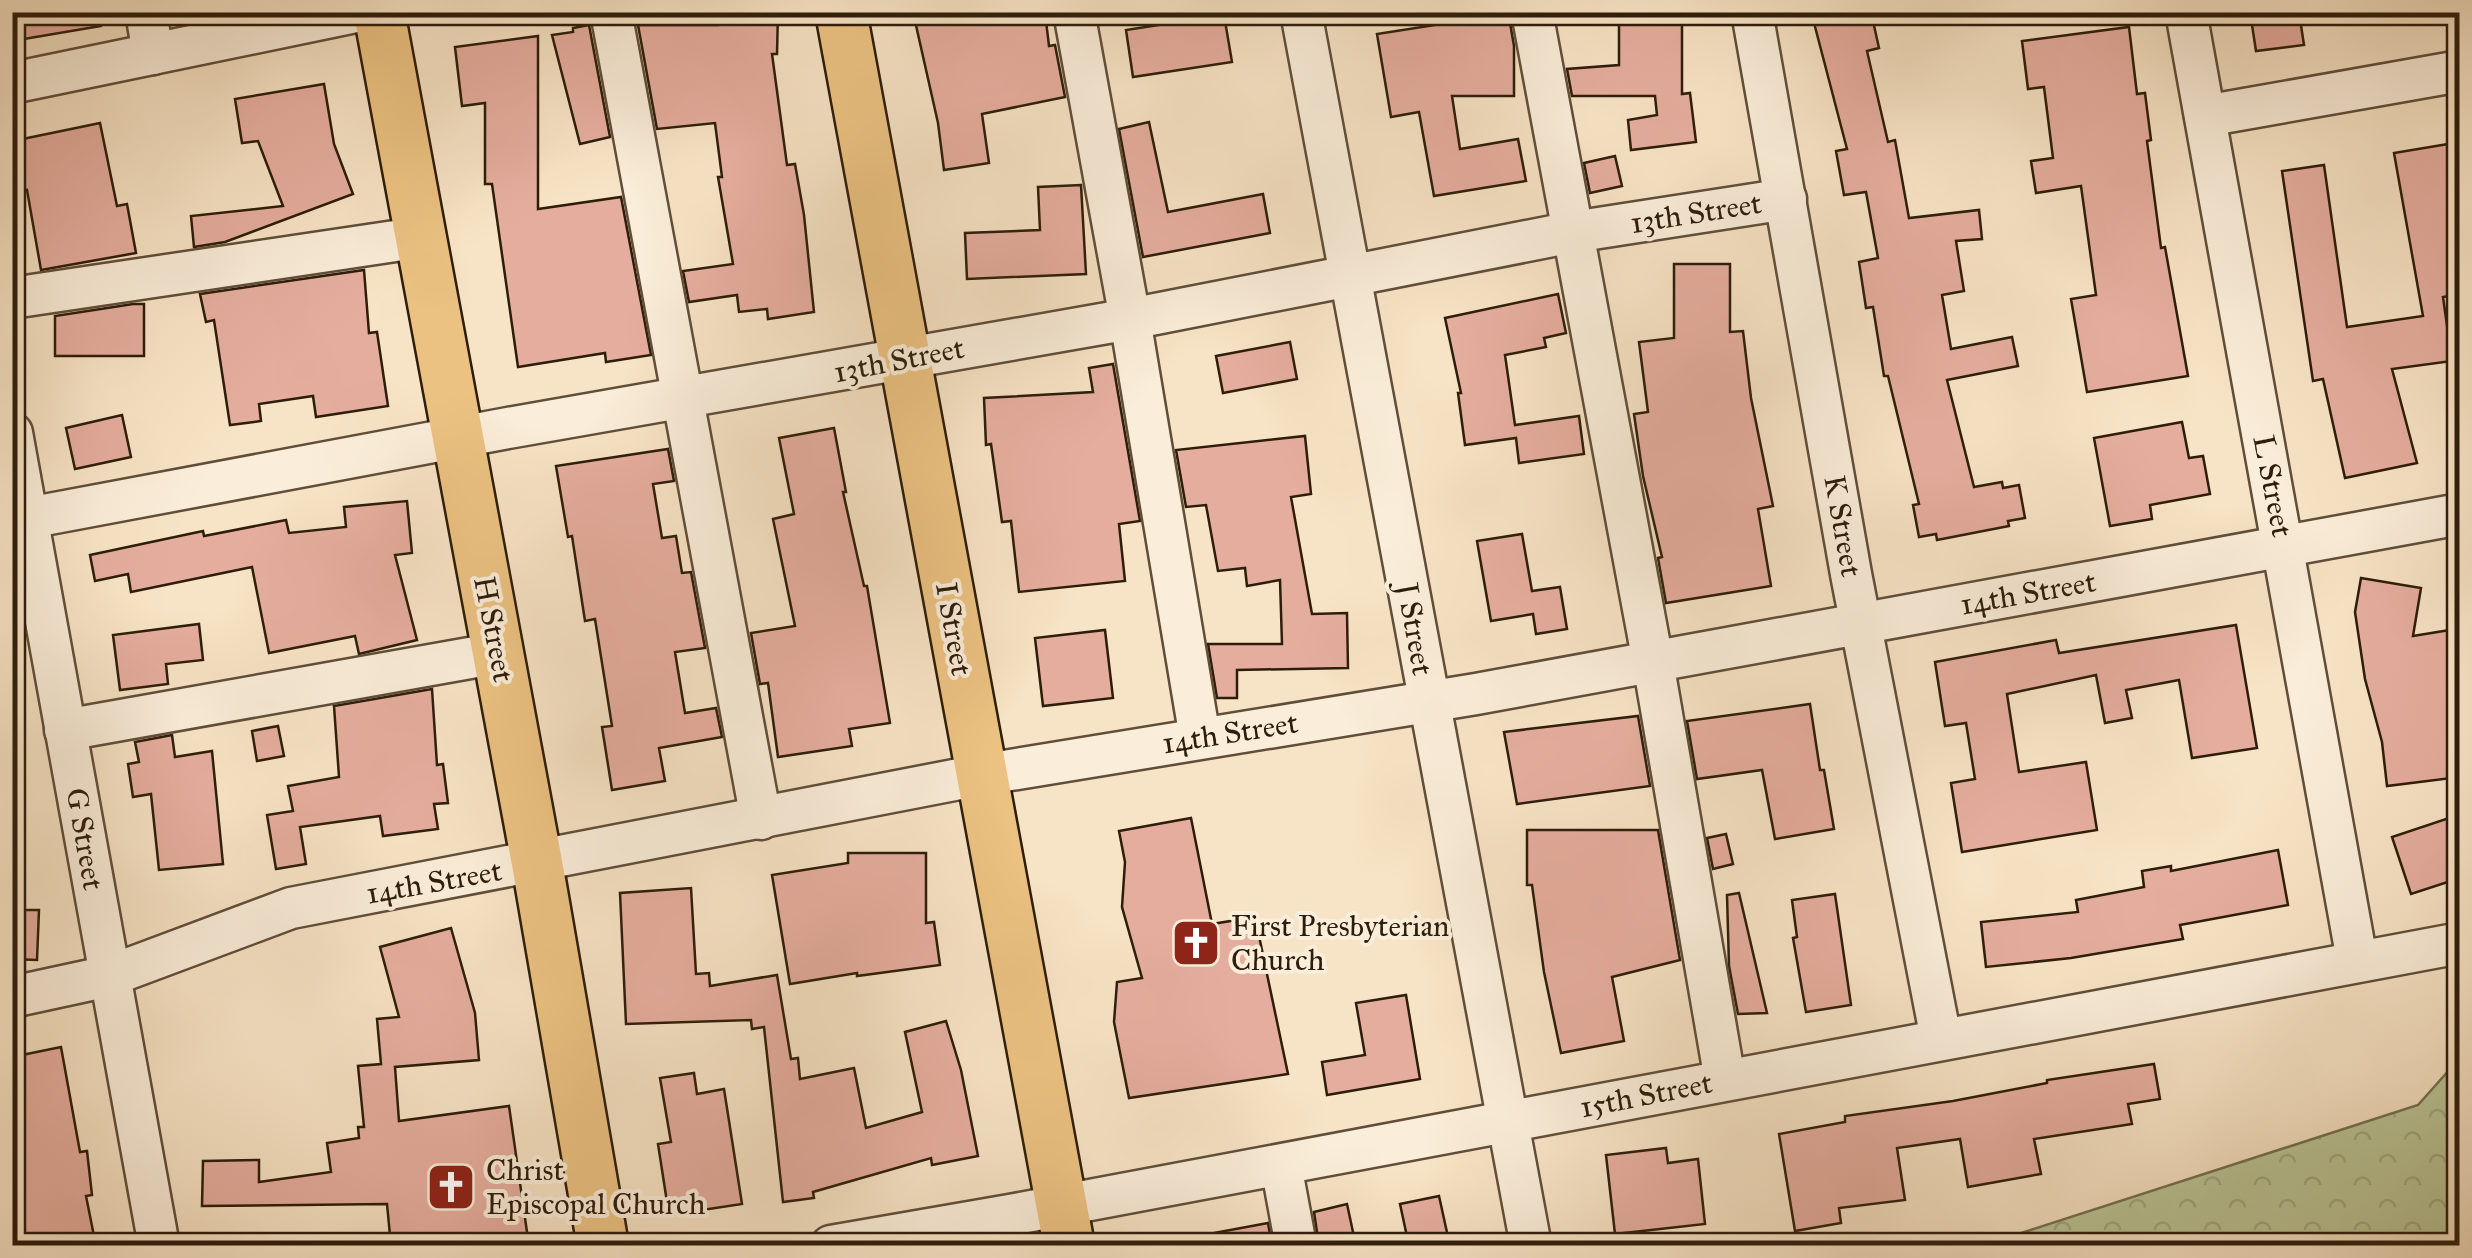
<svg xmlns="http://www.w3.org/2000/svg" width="2472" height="1258" font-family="'IM FELL Great Primer',serif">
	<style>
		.forest { fill: url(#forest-crowns); stroke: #747050; stroke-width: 2.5 }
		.building { fill: #e5ad9e; stroke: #2d1d0a; stroke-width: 2.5 }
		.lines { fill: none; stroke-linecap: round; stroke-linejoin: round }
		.minor-casing { stroke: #604e39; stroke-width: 45 }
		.major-casing { stroke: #2d1d0a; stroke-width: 55 }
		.minor { stroke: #faedd9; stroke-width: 40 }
		.major { stroke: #ecc282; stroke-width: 50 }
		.labels { text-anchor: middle; stroke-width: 8; stroke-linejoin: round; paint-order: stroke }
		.street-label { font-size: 30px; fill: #2d1d0a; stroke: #faedd9 }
		.poi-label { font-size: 30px; fill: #2d1d0a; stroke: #faedd9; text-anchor: start }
	</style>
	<defs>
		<pattern id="forest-crowns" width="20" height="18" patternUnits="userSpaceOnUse" patternTransform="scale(2.5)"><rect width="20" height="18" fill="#bac496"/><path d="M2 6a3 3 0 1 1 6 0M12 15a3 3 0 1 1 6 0" fill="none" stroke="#a0a880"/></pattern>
	</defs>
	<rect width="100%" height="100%" fill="#f7e3c5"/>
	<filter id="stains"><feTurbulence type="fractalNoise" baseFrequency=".002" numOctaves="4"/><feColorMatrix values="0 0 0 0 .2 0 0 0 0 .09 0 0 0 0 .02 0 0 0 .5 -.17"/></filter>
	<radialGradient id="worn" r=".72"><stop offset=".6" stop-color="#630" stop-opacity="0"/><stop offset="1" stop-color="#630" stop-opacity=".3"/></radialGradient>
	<polygon class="forest" points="2459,1059 2459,1245 1984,1245 2418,1105"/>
	<g class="building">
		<polygon points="12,12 100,12 101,26 12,41"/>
		<polygon points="719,12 778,12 777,54 772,54 787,165 795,164 804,215 814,312 768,319 767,309 739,312 737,295 689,302 683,271 733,264 718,177 722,177 715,123 657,129 638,25 718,25"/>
		<polygon points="913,12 1045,12 1049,46 1055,45 1065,97 982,114 989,163 944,170 938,123"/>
		<polygon points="1846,12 1871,12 1879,48 1867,51 1888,142 1895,140 1909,218 1979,210 1982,239 1956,241 1964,291 1942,295 1951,349 2012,337 2018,366 1947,380 1974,487 2002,482 2003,488 2019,485 2025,518 2008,521 2009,526 1937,540 1936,534 1919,537 1913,505 1919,504 1888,376 1884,376 1873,307 1866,308 1859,262 1878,258 1866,192 1844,195 1836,151 1847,149 1813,19"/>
		<polygon points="2250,12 2299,12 2304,45 2256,51"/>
		<polygon points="1619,13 1682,13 1682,94 1690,93 1696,142 1631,150 1628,120 1657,115 1655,96 1572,96 1567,69 1619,65"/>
		<polygon points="1224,15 1232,62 1133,77 1126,30"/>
		<polygon points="1486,17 1509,17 1514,46 1514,96 1452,96 1460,149 1518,139 1526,181 1434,196 1419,112 1391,117 1377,34"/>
		<polygon points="589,25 610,137 580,144 552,35 573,32 573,28"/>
		<polygon points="2129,27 2137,94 2145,93 2151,140 2147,141 2161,248 2165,247 2188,376 2087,392 2071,299 2096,295 2081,186 2036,193 2031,161 2053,158 2044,87 2028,89 2022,41"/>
		<polygon points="538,36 538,209 621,197 651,355 606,362 605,353 518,367 492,184 485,184 485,103 462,106 455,47"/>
		<polygon points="324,84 334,144 353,194 225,242 194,247 191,216 283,206 258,141 242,143 235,99"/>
		<polygon points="1149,122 1168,212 1263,194 1270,233 1143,257 1119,129"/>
		<polygon points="100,123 117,206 127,204 136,253 41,270 27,190 24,191 13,141"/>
		<polygon points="2460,142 2460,294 2443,297 2452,361 2392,369 2417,463 2345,478 2323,379 2313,381 2282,171 2324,165 2347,327 2423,316 2394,153"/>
		<polygon points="1615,156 1622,186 1590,193 1584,163"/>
		<polygon points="1081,185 1086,274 967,279 965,233 1040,230 1038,187"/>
		<polygon points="1674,264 1730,264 1730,332 1743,331 1751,398 1773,506 1758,509 1771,586 1666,603 1658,558 1662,557 1643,476 1634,414 1648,412 1639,342 1674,338"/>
		<polygon points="364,270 369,333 377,332 388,406 316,417 313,396 259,404 261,421 230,425 214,320 206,322 200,294"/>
		<polygon points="1558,294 1566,333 1544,338 1546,347 1505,355 1515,425 1579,416 1584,454 1519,463 1516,438 1465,445 1458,393 1461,393 1445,318"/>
		<polygon points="133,304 144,304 144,356 55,356 55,316"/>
		<polygon points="1290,342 1297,379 1223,393 1216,356"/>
		<polygon points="1113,364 1140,521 1119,524 1125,581 1019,592 1011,521 1002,522 991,444 986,445 984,398 1093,392 1089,368"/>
		<polygon points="122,415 131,457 75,469 66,428"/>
		<polygon points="2182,422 2189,458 2203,456 2210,494 2150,505 2152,519 2110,526 2094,438"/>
		<polygon points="834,428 846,492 843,492 864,586 867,586 890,723 849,729 852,746 778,757 768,683 760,684 751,633 795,626 773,519 794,514 779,438"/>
		<polygon points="1305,436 1311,494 1291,497 1312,614 1347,613 1348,668 1237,670 1237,698 1217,698 1208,644 1282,644 1280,580 1247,586 1245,568 1218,571 1206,505 1186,507 1176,450"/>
		<polygon points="668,449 674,481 653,484 662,538 676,536 682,573 691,572 705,648 675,652 685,713 716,708 722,737 659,748 665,781 612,790 602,727 612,726 595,619 585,621 572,536 568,537 556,466"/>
		<polygon points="407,501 412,553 395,555 417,640 359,654 355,636 269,653 252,567 131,592 128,574 95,581 90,555 203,531 204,536 286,520 289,533 346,527 344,507"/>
		<polygon points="1522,534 1532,591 1560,587 1567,629 1536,634 1533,614 1491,621 1477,541"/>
		<polygon points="2361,578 2421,588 2413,636 2456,629 2460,655 2460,777 2387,786 2382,742 2365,679 2355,612"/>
		<polygon points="199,624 203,660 166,664 168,684 120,690 113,635"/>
		<polygon points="2236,625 2257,748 2192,758 2179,680 2126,690 2132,718 2105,723 2096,675 2007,694 2019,772 2086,762 2097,830 1962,852 1951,783 1975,779 1966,723 1945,726 1935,662 2056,640 2059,653"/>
		<polygon points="1105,630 1113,698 1043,706 1035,638"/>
		<polygon points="432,689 437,765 443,764 448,803 434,804 438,829 383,836 380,816 300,827 306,864 276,869 267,815 293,811 288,786 339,777 334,706"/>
		<polygon points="1810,704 1820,770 1824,770 1834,829 1775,839 1762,770 1697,779 1687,721"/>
		<polygon points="1638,716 1650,786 1517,804 1504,732"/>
		<polygon points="278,726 284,756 257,761 252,731"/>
		<polygon points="172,735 175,757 212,751 223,864 159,870 151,794 133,797 128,764 139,762 135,742"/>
		<polygon points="2452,817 2460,840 2460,878 2411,894 2392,837"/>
		<polygon points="1191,818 1212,924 1255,917 1288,1074 1129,1098 1114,1022 1117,982 1142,978 1122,907 1125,862 1119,831"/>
		<polygon points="1527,830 1658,830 1680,960 1612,977 1624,1041 1561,1053 1544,972 1532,885 1527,885"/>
		<polygon points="1726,834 1733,864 1713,869 1707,838"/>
		<polygon points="2278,850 2288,905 2180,925 2183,939 2071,958 1986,967 1981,922 2078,912 2076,900 2144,887 2142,871 2171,866 2171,871"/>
		<polygon points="848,853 926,853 926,923 934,922 940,965 857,976 857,973 790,984 772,875 848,863"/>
		<polygon points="691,888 696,974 709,973 710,986 777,975 791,1059 798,1058 800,1079 854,1068 866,1128 922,1112 905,1032 946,1021 961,1070 978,1156 932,1165 931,1158 813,1192 814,1198 783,1202 764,1027 752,1029 751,1020 626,1024 620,893"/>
		<polygon points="1739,893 1767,1013 1738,1014 1729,966 1727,895"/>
		<polygon points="1835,894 1851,1005 1806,1012 1793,938 1797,937 1792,900"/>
		<polygon points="12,910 39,910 37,960 12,959"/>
		<polygon points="451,928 475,1013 479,1060 395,1067 399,1121 509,1106 529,1246 391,1246 387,1204 202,1206 203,1161 259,1160 259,1182 331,1172 327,1143 359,1138 358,1127 364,1127 358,1066 381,1064 377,1019 399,1017 380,947"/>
		<polygon points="1406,995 1420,1079 1327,1095 1322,1062 1365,1055 1356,1003"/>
		<polygon points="61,1047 80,1152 87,1151 92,1195 86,1196 96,1246 23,1246 15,1205 12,1205 12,1057"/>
		<polygon points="2154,1064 2160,1099 2128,1104 2132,1124 2034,1139 2041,1174 1968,1187 1960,1139 1897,1148 1905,1200 1839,1208 1841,1223 1795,1231 1779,1134 1845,1122 1845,1116 1953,1101 2047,1083 2047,1080"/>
		<polygon points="694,1073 697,1094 724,1089 742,1204 669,1215 658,1144 671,1142 660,1078"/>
		<polygon points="1666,1148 1668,1163 1698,1159 1705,1224 1615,1234 1606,1155"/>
		<polygon points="1439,1196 1450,1246 1409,1246 1400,1204"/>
		<polygon points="1347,1204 1356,1246 1319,1246 1314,1212"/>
		<polygon points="1268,1223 1272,1246 1215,1246 1214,1233"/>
	</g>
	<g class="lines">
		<g class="minor-casing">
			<g id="minor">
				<polyline points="146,12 153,54"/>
				<polyline points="611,12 761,819"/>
				<polyline points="1074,12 1130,319 1200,738"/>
				<polyline points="1301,12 1531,1246"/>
				<polyline points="1532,12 1653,662 1725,1080"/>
				<polyline points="1752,12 1851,574 1941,1039"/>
				<polyline points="2186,12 2357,960"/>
				<polyline points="12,83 356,12"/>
				<polyline points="2205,116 2460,71"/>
				<polyline points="12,298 422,237"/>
				<polyline points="12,433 159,1246"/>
				<polyline points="12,521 508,428 1130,319 1573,232 1786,199"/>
				<polyline points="65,730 498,653"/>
				<polyline points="12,997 109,976 291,908 980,775 1476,694 2460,514"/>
				<polyline points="1281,1165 1296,1246"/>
				<polyline points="831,1246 1010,1215 2460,943"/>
			</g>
		</g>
		<g class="major-casing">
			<g id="major">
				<polyline points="379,12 537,863 603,1246"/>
				<polyline points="841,12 1069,1246"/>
			</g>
		</g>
		<use href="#minor" class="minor"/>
		<use href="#major" class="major"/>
	</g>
	<defs>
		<g id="church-square" transform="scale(2.5)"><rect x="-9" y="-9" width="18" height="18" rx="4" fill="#8f2418" stroke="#faedd9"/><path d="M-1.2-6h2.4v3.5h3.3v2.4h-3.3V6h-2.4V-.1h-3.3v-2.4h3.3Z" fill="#fff"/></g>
	</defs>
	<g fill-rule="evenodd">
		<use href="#church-square" x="1196" y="943"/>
		<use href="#church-square" x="451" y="1187"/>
	</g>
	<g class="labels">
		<g class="street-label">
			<text transform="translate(1696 213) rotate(-9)" y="10">13th Street</text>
			<text transform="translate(899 360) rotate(-11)" y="10">13th Street</text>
			<text transform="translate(2273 486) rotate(79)" y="10">L Street</text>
			<text transform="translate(1843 526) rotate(80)" y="10">K Street</text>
			<text transform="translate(2028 593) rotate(-10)" y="10">14th Street</text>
			<text transform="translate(494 629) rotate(79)" y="10">H Street</text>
			<text transform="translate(954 629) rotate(80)" y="10">I Street</text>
			<text transform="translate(1415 629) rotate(80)" y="10">J Street</text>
			<text transform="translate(1230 733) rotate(-9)" y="10">14th Street</text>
			<text transform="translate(85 839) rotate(80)" y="10">G Street</text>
			<text transform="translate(434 882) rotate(-10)" y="10">14th Street</text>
			<text transform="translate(1646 1095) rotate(-11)" y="10">15th Street</text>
		</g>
		<g class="poi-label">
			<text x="1231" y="936">First Presbyterian<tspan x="1231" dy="34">Church</tspan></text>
			<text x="486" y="1180">Christ<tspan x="486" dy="34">Episcopal Church</tspan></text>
		</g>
	</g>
	<rect width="2472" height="1258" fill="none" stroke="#f7e3c5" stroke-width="50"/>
	<rect x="15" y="15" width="2442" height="1228" fill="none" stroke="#2d1d0a" stroke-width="5"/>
	<rect x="25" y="25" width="2422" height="1208" fill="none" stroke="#2d1d0a" stroke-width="2.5"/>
	<rect width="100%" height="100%" filter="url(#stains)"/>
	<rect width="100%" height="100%" fill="url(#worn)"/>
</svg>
